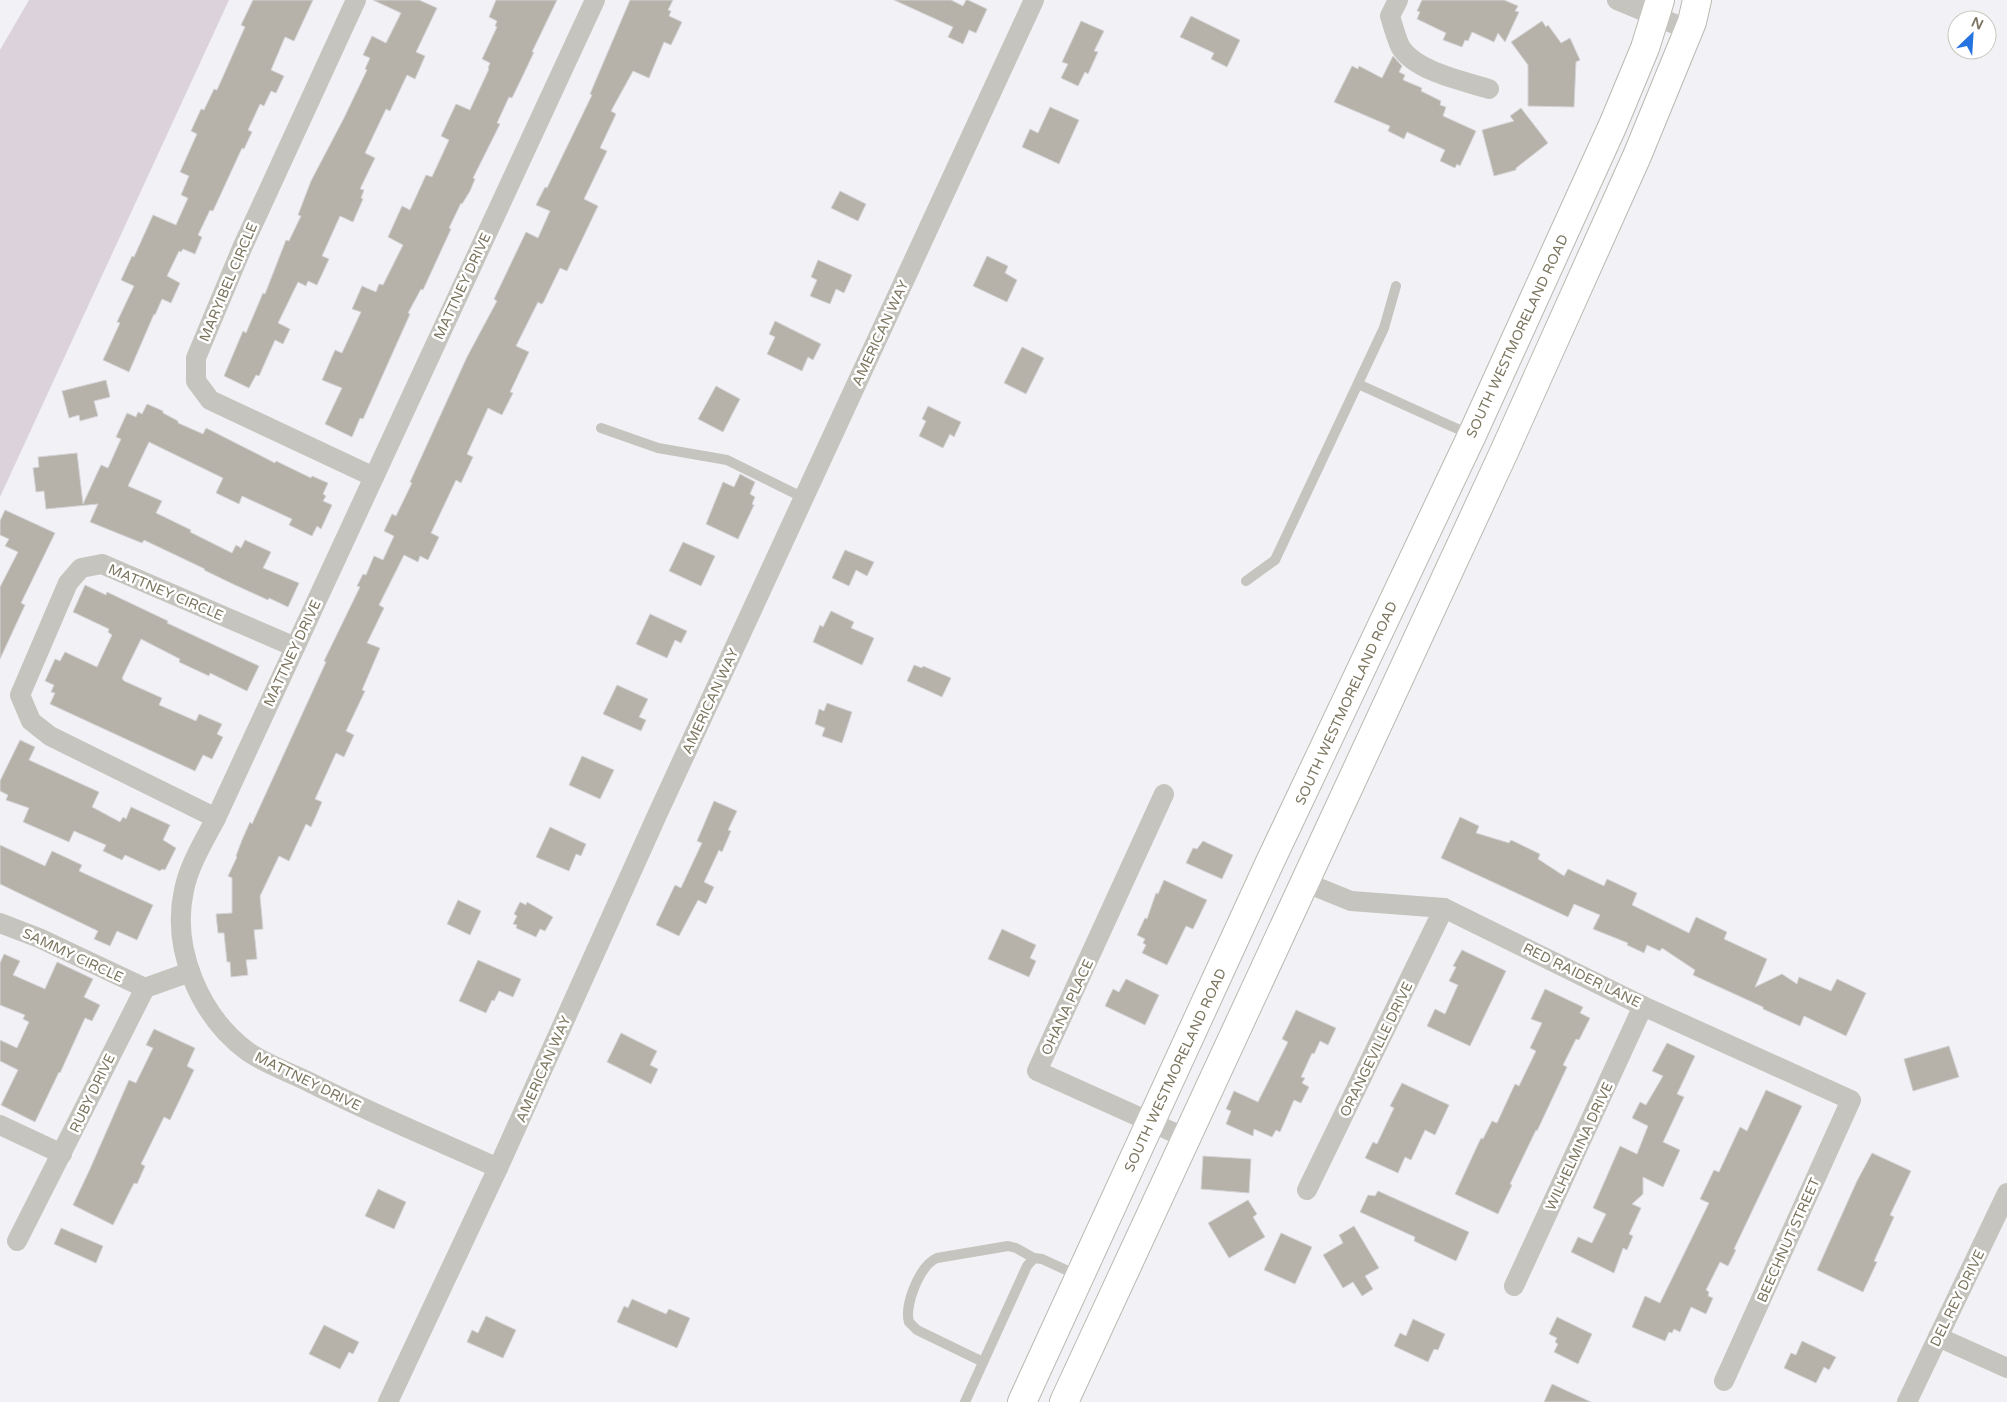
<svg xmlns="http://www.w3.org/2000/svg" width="2007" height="1402" font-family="'Varela Round',sans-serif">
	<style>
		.green { fill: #dbd2db }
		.building { fill: #b6b2a9; stroke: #d4d3d6 }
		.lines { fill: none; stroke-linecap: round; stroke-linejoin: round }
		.secondary-casing { stroke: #bab8b0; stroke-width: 30 }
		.lane { stroke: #c5c4be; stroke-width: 10 }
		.street { stroke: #c5c4be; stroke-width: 20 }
		.secondary { stroke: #fff; stroke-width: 28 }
		.labels { text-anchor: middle; stroke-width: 5; stroke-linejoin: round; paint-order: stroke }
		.street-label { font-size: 14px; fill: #7c7660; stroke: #fff }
	</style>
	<rect width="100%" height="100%" fill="#f2f1f5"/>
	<polygon class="green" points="29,0 229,0 0,497 0,50"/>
	<g class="building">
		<polygon points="253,0 313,0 294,41 285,37 271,70 284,76 276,93 271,91 264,106 260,104 248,130 252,132 244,149 242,148 213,211 210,210 198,235 202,237 195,254 183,249 181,252 179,251 167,276 180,283 171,303 162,299 155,315 154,314 129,372 103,360 120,323 117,322 134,286 121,280 132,256 134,257 153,215 176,225 188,198 181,195 189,176 180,172 197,134 191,131 201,109 204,110 214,89 217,90 245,27 241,25"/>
		<polygon points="373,0 419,0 437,8 416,52 425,56 415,79 407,75 390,111 386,109 365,153 375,158 360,189 364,190 361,198 363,199 353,222 340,216 322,256 329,259 317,285 308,281 306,286 298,282 278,323 290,329 283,344 275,340 259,376 256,375 249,388 224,376 243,331 246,333 263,293 265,294 286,240 289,241 301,216 298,215 311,181 344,118 367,70 365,69 370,58 363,55 372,36 386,43 401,13"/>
		<polygon points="496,0 557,0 532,52 534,52 526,69 512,98 509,97 497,123 500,124 473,178 475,179 470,191 462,204 461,203 449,228 451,229 423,290 421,289 408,313 410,314 363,419 360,418 352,437 325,424 342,388 322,380 335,350 342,353 361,312 352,309 362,286 376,292 379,284 383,285 403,245 388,237 402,206 410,210 426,175 432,177 449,140 441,136 456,104 470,110 489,69 488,68 490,63 482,59 497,27 495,26 497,21 489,17"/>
		<polygon points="630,0 673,0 668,10 671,11 669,16 682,22 671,45 664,42 649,78 633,71 611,111 616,114 600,148 607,151 584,199 598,206 567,271 560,268 543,303 541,304 538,302 516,346 529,352 510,392 513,393 502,415 488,408 467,454 473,457 461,483 456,480 431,533 439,537 428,560 420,556 418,562 404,555 379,605 384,608 367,643 380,648 362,690 365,691 346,731 354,735 344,757 336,753 315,799 322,802 311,827 306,824 289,861 279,856 260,896 263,929 254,930 257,959 246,960 248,975 231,977 230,962 227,962 224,933 218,933 216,914 232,913 232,878 228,876 237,857 236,856 242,840 250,822 252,824 326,662 324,661 360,587 357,586 363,574 366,575 374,556 383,560 394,536 384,531 392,514 396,516 412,483 410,482 467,357 497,301 494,299 526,232 538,238 550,211 536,205 545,187 547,188 592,95 590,94"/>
		<polygon points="894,0 951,0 963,6 966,0 968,0 987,9 976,33 969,30 963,44 948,37 953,27"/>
		<polygon points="1422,0 1504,0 1518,6 1515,11 1519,12 1505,42 1498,33 1494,42 1472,32 1468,41 1465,40 1462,47 1443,40 1446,33 1417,19 1420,12 1417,11"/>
		<polygon points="1191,16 1240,40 1227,67 1211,59 1214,53 1180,37"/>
		<polygon points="1081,21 1104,31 1094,51 1098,52 1088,74 1085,72 1078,86 1061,78 1068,64 1062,62"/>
		<polygon points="1542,21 1546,27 1548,25 1561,43 1570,38 1580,60 1576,62 1574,107 1528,106 1528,65 1511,42"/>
		<polygon points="1393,56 1402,66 1399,72 1405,75 1403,80 1422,88 1421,91 1441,101 1440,105 1446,107 1443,116 1476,131 1460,166 1457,164 1455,168 1440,161 1445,150 1407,132 1404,139 1388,131 1390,126 1334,102 1352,66 1358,69 1359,66 1382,78"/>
		<polygon points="1050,107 1079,120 1059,164 1022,147 1030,129 1038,133"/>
		<polygon points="1521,108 1548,143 1516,168 1516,170 1494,176 1482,130 1514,121 1510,116"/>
		<polygon points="840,191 866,204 858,221 831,208"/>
		<polygon points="987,256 1008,266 1005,273 1017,280 1007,302 973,286"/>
		<polygon points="818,260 852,275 844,293 836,289 830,304 810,296 817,280 811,277"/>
		<polygon points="775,321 821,344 813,360 808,357 802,371 767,354 775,337 769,334"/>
		<polygon points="1022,347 1044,358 1026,394 1004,383"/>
		<polygon points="106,380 110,397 94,401 98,416 80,421 79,415 69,418 62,391"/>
		<polygon points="716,386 740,399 723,432 698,419"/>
		<polygon points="147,404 163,411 163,413 178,421 178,423 203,434 206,428 275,463 276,461 311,478 312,476 328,483 323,494 326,496 323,501 332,505 321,529 317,526 312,536 289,525 292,519 242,496 239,504 216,493 223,478 149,442 128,486 162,501 156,513 191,530 190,532 232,553 236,545 241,548 245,540 271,552 263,568 299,583 288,607 269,598 268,600 235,585 204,570 205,569 144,540 142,543 90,522 98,504 46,509 44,491 36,492 33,468 39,467 38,457 77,453 83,504 101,465 108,468 121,439 116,437 127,413 136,417 138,412 142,414"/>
		<polygon points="928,406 961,422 954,437 950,434 943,448 919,436 926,421 922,419"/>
		<polygon points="740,474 755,482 750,494 755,497 752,504 754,505 738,539 706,524 723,482 734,487"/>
		<polygon points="5,510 55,533 21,603 25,605 0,659 0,587 18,552 5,546 9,539 0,535 0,521"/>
		<polygon points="683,542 715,556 701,586 669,571"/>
		<polygon points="845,550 874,562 867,576 856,570 849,586 832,578"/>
		<polygon points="85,585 106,595 107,592 168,621 167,623 259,666 247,691 210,673 209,676 179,662 180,659 141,639 122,678 124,681 162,698 159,705 196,721 199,714 222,724 217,734 223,737 212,759 203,755 195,771 50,704 55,693 51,692 54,685 45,681 55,659 60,661 65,652 97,667 112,635 108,632 109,629 73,612"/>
		<polygon points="831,611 854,622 851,628 874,638 862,665 813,642 820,625 823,627"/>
		<polygon points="650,614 687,631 681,643 675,640 667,658 636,644"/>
		<polygon points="914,665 922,668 923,666 951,678 942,697 907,681"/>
		<polygon points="617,685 648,699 639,717 646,720 641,731 603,714"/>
		<polygon points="827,703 852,712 842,743 822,736 825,728 815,724 819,709 824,711"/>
		<polygon points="20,740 35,747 29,760 99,792 92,807 120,822 123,817 126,819 131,807 170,825 163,840 176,848 165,870 162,869 160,871 125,855 122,860 103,851 106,845 74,831 69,842 23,822 29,808 6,800 8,795 0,791 0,781"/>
		<polygon points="582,756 614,770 600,799 569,785"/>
		<polygon points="714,801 737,811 728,830 731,831 722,852 719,850 704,882 714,887 706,904 698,900 679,936 656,925 675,885 681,888 687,875 702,843 697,841"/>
		<polygon points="1460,817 1479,826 1476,833 1509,843 1511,840 1540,854 1538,859 1564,876 1568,869 1604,886 1607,879 1637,893 1632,905 1689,933 1696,917 1727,932 1724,939 1767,959 1755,987 1782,974 1797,984 1799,977 1831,991 1837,979 1866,993 1846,1036 1804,1016 1800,1026 1763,1009 1763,1007 1693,975 1695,970 1662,948 1660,951 1647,945 1644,953 1627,945 1628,943 1593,929 1600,915 1574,904 1568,917 1441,858"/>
		<polygon points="550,827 586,844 581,856 576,854 569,871 536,857"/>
		<polygon points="1203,841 1233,855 1222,879 1186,863 1193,848 1197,849"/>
		<polygon points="0,845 45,866 52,851 82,865 79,871 153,905 137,940 117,931 110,946 94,939 98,931 0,884"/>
		<polygon points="1164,880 1207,900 1193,929 1186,926 1167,965 1142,953 1146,945 1143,943 1145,939 1137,935 1145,918 1147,919 1156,893 1158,894"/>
		<polygon points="458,900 481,911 470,935 447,924"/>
		<polygon points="520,902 526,905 527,902 553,917 545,931 540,929 536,937 516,928 517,925 513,924 517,916 514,914"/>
		<polygon points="1002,929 1036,945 1030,958 1036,961 1029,977 988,959"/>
		<polygon points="1462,950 1506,971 1470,1046 1427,1026 1435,1009 1445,1014 1458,985 1449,981 1456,967 1453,966"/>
		<polygon points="4,954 20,961 13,975 45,989 57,962 93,979 84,997 100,1005 92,1021 85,1018 60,1073 59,1072 35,1122 1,1105 18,1070 0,1061 0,1040 17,1048 29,1022 23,1019 25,1015 0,1005 0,963"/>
		<polygon points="478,960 521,979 513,997 499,991 494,1001 492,1000 486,1013 459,1001"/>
		<polygon points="1126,979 1159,995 1145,1025 1105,1006 1113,989 1119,992"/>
		<polygon points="1545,989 1583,1007 1580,1013 1590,1018 1579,1040 1576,1039 1563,1065 1567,1067 1537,1131 1536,1130 1510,1184 1512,1185 1498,1214 1455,1194 1481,1138 1483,1139 1492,1121 1497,1123 1515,1084 1519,1086 1536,1051 1530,1048 1542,1023 1531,1019"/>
		<polygon points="1296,1010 1336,1028 1328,1045 1320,1041 1314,1054 1312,1053 1301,1077 1305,1078 1302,1083 1309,1087 1301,1103 1294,1100 1280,1132 1276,1130 1272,1137 1254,1129 1253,1136 1226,1124 1231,1111 1226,1109 1234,1091 1258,1102 1288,1042 1282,1039"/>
		<polygon points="154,1029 195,1048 187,1066 194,1070 170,1120 164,1117 141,1164 145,1166 137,1184 134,1183 113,1225 73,1205 90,1169 129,1080 136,1083 153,1048 146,1045"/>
		<polygon points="621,1033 657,1051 650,1065 658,1069 651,1084 607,1062"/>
		<polygon points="1667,1043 1695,1056 1677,1094 1684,1097 1663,1142 1680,1150 1663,1187 1643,1177 1643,1194 1632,1204 1641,1208 1629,1234 1633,1236 1627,1250 1623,1248 1614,1273 1571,1252 1578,1237 1592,1243 1606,1214 1593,1208 1620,1146 1637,1154 1648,1126 1632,1118 1640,1102 1646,1105 1663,1076 1652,1071"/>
		<polygon points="1949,1046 1959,1077 1913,1091 1904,1059"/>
		<polygon points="1402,1083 1449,1105 1435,1135 1425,1130 1411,1160 1405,1157 1398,1173 1365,1158 1373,1142 1377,1144 1394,1108 1390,1106"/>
		<polygon points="1766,1090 1802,1106 1734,1249 1736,1250 1728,1266 1720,1262 1706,1290 1709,1292 1708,1296 1713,1298 1706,1314 1691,1307 1680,1332 1674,1329 1672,1333 1669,1332 1665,1341 1632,1327 1645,1296 1660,1303 1709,1203 1700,1199 1714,1170 1719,1172 1740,1127 1747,1131"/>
		<polygon points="1872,1153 1911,1171 1890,1215 1894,1217 1874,1261 1877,1262 1863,1292 1817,1270 1857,1181"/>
		<polygon points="1203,1156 1251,1159 1249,1193 1201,1189"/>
		<polygon points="378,1189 406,1202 394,1229 365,1216"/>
		<polygon points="1378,1191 1469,1232 1456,1261 1414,1241 1415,1237 1360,1212 1368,1195 1375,1196"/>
		<polygon points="1248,1200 1257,1214 1253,1217 1265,1237 1229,1258 1208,1223"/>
		<polygon points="1354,1226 1379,1268 1365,1276 1373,1289 1362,1296 1353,1282 1343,1288 1323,1255 1343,1243 1339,1235"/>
		<polygon points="61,1228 103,1246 96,1263 54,1244"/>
		<polygon points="1281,1233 1312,1247 1295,1284 1264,1270"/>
		<polygon points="632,1299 666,1314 669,1309 690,1318 677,1348 617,1322 624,1306 628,1308"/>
		<polygon points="486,1316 516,1330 503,1358 467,1342 472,1330 478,1333"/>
		<polygon points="1557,1317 1592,1334 1578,1364 1554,1352 1558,1344 1555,1342 1557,1338 1549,1334"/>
		<polygon points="1413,1319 1445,1334 1438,1350 1434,1349 1428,1362 1394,1346 1400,1333 1406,1336"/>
		<polygon points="324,1325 359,1342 353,1354 349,1352 340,1369 309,1354"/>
		<polygon points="1802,1341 1836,1357 1829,1370 1824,1367 1816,1383 1784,1368 1791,1353 1796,1355"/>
		<polygon points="1552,1384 1591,1402 1544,1402"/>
	</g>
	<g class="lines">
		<g class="secondary-casing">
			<g id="secondary">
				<polyline points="1022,1402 1269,864 1472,435 1613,125 1645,48 1660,0"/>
				<polyline points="1064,1402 1504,452 1637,156 1692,22 1697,0"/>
			</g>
		</g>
		<g class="lane">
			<polyline points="1358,384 1471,435"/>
			<polyline points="601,428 658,448 727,460 804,498"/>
			<polyline points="1246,581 1275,560 1384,328 1396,286"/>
			<path d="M983,1362L917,1330L909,1322C904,1305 920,1265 937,1258L1008,1246L1016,1248L1034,1258"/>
			<polyline points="965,1402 1027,1266 1034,1258 1042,1259 1079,1276"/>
		</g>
		<g class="street">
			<polyline points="356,0 242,248 196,358 196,381 210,400 374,477"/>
			<path d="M1398,0L1390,16C1393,26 1396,37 1400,46C1414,71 1463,81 1489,89"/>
			<polyline points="1617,0 1689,30"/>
			<polyline points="1164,794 1037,1071 1186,1138"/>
			<polyline points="216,818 50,736 31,721 20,695 68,583 81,568 102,564 295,647"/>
			<polyline points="1304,882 1351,901 1444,908 1643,1006 1851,1100 1724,1381"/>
			<polyline points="0,923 39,938 145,988"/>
			<polyline points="0,1125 62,1154"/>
			<path d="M498,1168C434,1139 368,1112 305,1080C288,1072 262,1062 247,1051C200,1016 171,949 184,890C189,865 204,841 216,818L595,0"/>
			<polyline points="1307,1190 1444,908"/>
			<polyline points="17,1241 145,988 190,972"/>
			<polyline points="1514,1286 1643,1006"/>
			<polyline points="1938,1337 2007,1368"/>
			<polyline points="388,1402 498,1168 658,813 1034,0"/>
			<polyline points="1907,1402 2007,1193"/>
		</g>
		<use href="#secondary" class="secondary"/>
	</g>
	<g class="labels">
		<g class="street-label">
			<text transform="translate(228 282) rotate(-67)" y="5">MARYIBEL CIRCLE</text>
			<text transform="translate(462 286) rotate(-65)" y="5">MATTNEY DRIVE</text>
			<text transform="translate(880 333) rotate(-65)" y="5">AMERICAN WAY</text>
			<text transform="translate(1517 336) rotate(-65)" y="5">SOUTH WESTMORELAND ROAD</text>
			<text transform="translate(166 592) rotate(23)" y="5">MATTNEY CIRCLE</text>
			<text transform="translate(292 653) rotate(-65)" y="5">MATTNEY DRIVE</text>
			<text transform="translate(710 701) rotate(-65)" y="5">AMERICAN WAY</text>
			<text transform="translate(1346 703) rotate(-65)" y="5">SOUTH WESTMORELAND ROAD</text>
			<text transform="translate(73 955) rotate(25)" y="5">SAMMY CIRCLE</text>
			<text transform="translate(1582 975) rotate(26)" y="5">RED RAIDER LANE</text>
			<text transform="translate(1067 1007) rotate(-65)" y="5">OHANA PLACE</text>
			<text transform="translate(1376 1049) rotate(-64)" y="5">ORANGEVILLE DRIVE</text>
			<text transform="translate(543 1069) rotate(-66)" y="5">AMERICAN WAY</text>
			<text transform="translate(1175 1070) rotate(-65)" y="5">SOUTH WESTMORELAND ROAD</text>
			<text transform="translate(308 1081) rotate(26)" y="5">MATTNEY DRIVE</text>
			<text transform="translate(92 1093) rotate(-64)" y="5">RUBY DRIVE</text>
			<text transform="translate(1579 1146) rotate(-65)" y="5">WILHELMINA DRIVE</text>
			<text transform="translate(1788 1240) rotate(-66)" y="5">BEECHNUT STREET</text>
			<text transform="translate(1957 1298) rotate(-64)" y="5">DEL REY DRIVE</text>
		</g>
	</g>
	<g transform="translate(1972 35) rotate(25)"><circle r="24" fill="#ffffff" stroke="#cbc8bf"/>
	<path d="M0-4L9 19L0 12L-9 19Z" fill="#2473e1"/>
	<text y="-8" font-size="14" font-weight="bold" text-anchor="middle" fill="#7c7660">N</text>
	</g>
</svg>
